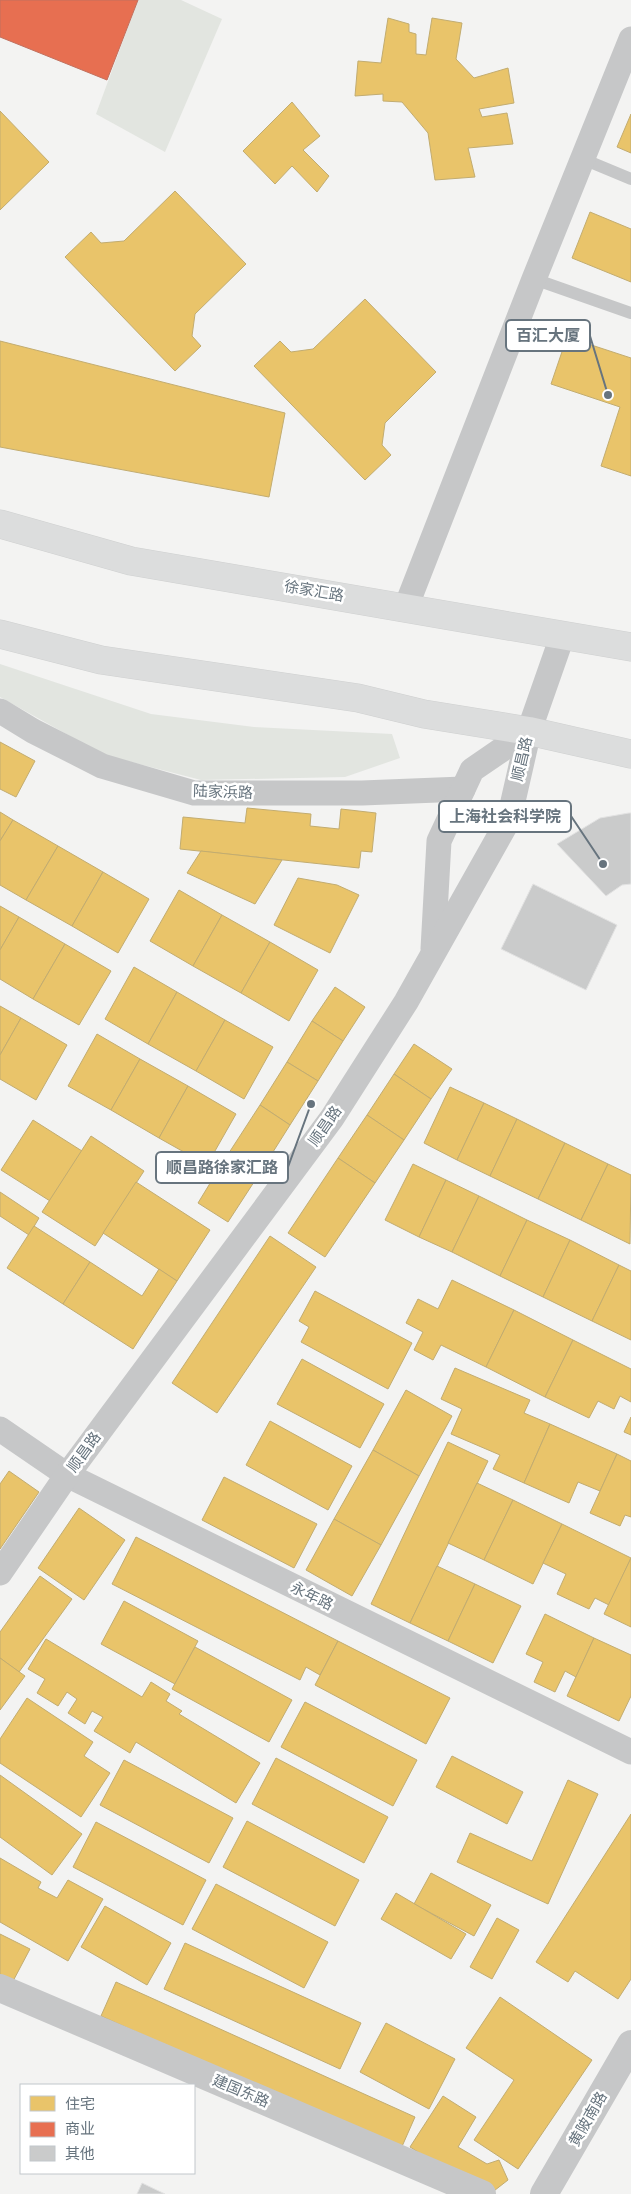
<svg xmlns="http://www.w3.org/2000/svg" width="631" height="2194" font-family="Roboto,'Noto Sans SC',sans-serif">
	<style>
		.green { fill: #e2e5e0 }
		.homes { fill: #e9c46a; stroke: #c2ac70 }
		.shops { fill: #e76f51; stroke: #c1705e }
		.building { fill: #cacbcb; stroke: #e2e2e2 }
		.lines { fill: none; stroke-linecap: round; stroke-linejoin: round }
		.primary-casing { stroke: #cfd0d0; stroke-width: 29 }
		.service { stroke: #c6c7c8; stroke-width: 12 }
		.minor { stroke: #c6c7c8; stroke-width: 25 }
		.tertiary { stroke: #c6c7c8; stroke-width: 28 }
		.primary { stroke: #dcdddd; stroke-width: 28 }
		.labels { text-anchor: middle; stroke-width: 5; stroke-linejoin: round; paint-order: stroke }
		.street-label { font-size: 15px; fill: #67747e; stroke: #fff }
		.leader { fill: none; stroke: #67747e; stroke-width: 2 }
		.callout-dot { fill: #67747e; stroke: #fff; stroke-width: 2 }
		.callout { fill: #fff; stroke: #67747e; stroke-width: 2 }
		.callout-label { font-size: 16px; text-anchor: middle; font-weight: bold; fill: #67747e }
	</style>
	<rect width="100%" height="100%" fill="#f3f3f2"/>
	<g class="green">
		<polygon points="138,0 181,0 222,19 165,152 96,114"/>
		<polygon points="0,664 151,714 254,727 392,734 400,758 345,777 201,780 104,755 0,697"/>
	</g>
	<g class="homes">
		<polygon points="388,18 409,24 409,32 416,34 416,54 426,55 432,18 462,23 456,59 474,78 508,68 514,103 479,109 482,117 507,113 513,144 468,148 475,177 435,180 428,133 402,102 383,101 383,94 355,96 358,61 381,63"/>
		<polygon points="292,102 320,136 303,150 329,176 317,192 292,166 275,184 243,151"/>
		<polygon points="0,111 49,162 0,210"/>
		<polygon points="631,114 631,153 617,147"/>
		<polygon points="175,191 246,264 195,314 192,336 201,346 175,371 65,257 91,232 101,243 124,241"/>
		<polygon points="590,212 631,229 631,282 572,258"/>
		<polygon points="365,299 436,372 385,423 382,445 391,455 365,480 254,366 280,341 291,352 313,349"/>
		<polygon points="567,337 631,358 631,476 601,466 620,407 551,384"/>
		<polygon points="0,341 285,413 269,497 0,447"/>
		<polygon points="0,742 35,761 16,797 0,789"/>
		<polygon points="247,808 311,814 310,826 339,829 341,809 376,813 372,852 361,851 359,868 180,849 183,817 245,823"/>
		<polygon points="0,812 13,820 0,841"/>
		<polygon points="13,820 58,846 26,900 0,885 0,841"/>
		<polygon points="58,846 103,872 72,926 26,900"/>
		<polygon points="201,851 282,860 255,904 187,873"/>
		<polygon points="103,872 149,899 118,953 72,926"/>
		<polygon points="298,878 337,885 359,895 330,953 274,925"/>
		<polygon points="179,890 222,915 193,966 150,941"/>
		<polygon points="0,906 19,917 0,950"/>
		<polygon points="222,915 270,942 241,993 193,966"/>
		<polygon points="19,917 65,944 33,999 0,979 0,950"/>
		<polygon points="270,942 318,970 289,1021 241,993"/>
		<polygon points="65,944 111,971 79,1025 33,999"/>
		<polygon points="134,967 177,992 148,1044 105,1019"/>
		<polygon points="335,987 365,1007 343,1041 312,1021"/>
		<polygon points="177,992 225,1020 196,1071 148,1044"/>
		<polygon points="0,1006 21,1018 0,1055"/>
		<polygon points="21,1018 67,1045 36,1100 0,1079 0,1055"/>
		<polygon points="225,1020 273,1047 244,1099 196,1071"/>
		<polygon points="312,1021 343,1041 318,1081 287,1062"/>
		<polygon points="97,1034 140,1059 111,1110 68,1086"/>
		<polygon points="414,1044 452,1069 431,1099 394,1074"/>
		<polygon points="140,1059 188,1086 159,1138 111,1110"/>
		<polygon points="287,1062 318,1081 290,1125 260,1105"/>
		<polygon points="394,1074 431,1099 404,1140 367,1115"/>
		<polygon points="188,1086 236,1114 207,1165 159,1138"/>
		<polygon points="450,1087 484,1103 457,1160 424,1143"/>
		<polygon points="484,1103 517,1119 490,1176 457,1160"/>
		<polygon points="260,1105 290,1125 254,1182 223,1162"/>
		<polygon points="367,1115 404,1140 375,1183 338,1158"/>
		<polygon points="517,1119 565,1143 538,1199 490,1176"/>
		<polygon points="33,1120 82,1151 50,1201 1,1170"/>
		<polygon points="91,1136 144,1171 95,1246 42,1212"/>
		<polygon points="565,1143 608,1164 581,1220 538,1199"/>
		<polygon points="338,1158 375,1183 325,1257 288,1233"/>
		<polygon points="223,1162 254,1182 228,1222 198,1203"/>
		<polygon points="413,1164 446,1180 419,1237 385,1220"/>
		<polygon points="608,1164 631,1175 630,1244 581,1220"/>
		<polygon points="446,1180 479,1196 452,1252 419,1237"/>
		<polygon points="136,1182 210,1230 177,1281 103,1233"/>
		<polygon points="0,1192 39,1218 29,1235 0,1216"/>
		<polygon points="479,1196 527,1220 500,1276 452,1252"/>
		<polygon points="527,1220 570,1240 543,1297 500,1276"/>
		<polygon points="34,1226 90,1262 63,1304 7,1268"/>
		<polygon points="270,1236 316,1267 217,1413 172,1383"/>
		<polygon points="570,1240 619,1265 592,1321 543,1297"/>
		<polygon points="90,1262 142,1296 159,1269 177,1281 133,1349 63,1304"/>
		<polygon points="619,1265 631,1271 631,1340 592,1321"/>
		<polygon points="452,1280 514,1310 486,1367 441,1345 433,1360 414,1350 423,1332 406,1323 418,1299 438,1309"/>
		<polygon points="315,1291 412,1343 388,1389 301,1342 309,1327 299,1321"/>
		<polygon points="514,1310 573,1340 545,1397 486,1367"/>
		<polygon points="573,1340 631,1369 631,1402 620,1396 614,1409 598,1401 589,1418 545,1397"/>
		<polygon points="302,1359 384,1404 360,1448 277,1404"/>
		<polygon points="455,1368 530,1400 524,1413 550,1424 524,1483 493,1469 500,1455 451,1434 462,1409 441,1399"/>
		<polygon points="406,1390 452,1416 419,1476 373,1450"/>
		<polygon points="631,1417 631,1435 624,1432"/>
		<polygon points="270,1421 352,1466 328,1510 246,1465"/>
		<polygon points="550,1424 617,1454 600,1491 578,1482 569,1503 524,1483"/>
		<polygon points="448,1442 488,1461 410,1623 371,1604"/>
		<polygon points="373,1450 419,1476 381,1545 334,1519"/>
		<polygon points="617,1454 631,1461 631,1517 625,1515 620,1526 590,1513"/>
		<polygon points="9,1471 39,1492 0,1549 0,1484"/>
		<polygon points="224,1477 317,1524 294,1568 202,1520"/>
		<polygon points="477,1483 513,1500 484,1560 448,1543"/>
		<polygon points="513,1500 562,1524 533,1584 484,1560"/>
		<polygon points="79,1508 125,1540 84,1600 38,1568"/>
		<polygon points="334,1519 381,1545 352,1596 306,1570"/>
		<polygon points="562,1524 631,1558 609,1605 595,1598 589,1609 557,1594 566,1574 543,1563"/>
		<polygon points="136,1537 338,1641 320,1675 306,1667 300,1680 112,1584"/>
		<polygon points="631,1558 631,1627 604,1614"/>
		<polygon points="437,1566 475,1584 448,1641 410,1623"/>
		<polygon points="40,1576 72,1599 19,1672 0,1658 0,1632"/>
		<polygon points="475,1584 521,1606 493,1663 448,1641"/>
		<polygon points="124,1601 198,1641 175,1684 101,1644"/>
		<polygon points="545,1614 594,1638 576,1677 565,1671 555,1692 534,1682 543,1662 526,1654"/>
		<polygon points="594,1638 631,1655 631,1696 619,1721 567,1696"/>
		<polygon points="46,1639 142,1697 151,1682 170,1694 166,1701 182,1711 179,1714 260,1763 236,1803 136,1742 130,1753 94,1731 103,1717 92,1711 85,1724 68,1713 77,1699 67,1692 58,1706 37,1693 45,1679 28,1669"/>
		<polygon points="338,1641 450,1698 426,1744 315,1685"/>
		<polygon points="195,1647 292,1700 269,1742 172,1689"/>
		<polygon points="0,1658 25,1676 0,1710"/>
		<polygon points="27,1698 93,1742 84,1756 110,1773 81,1817 0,1763 0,1739"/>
		<polygon points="305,1702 417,1760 393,1806 281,1747"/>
		<polygon points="452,1756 523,1792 507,1824 436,1787"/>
		<polygon points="276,1758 388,1817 364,1863 252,1804"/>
		<polygon points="124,1760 233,1818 209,1863 100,1805"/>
		<polygon points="0,1775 82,1834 52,1875 0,1837"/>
		<polygon points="568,1780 598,1794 548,1904 457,1862 470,1833 532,1861"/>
		<polygon points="631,1814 631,1979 618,1999 575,1971 568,1982 536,1962"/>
		<polygon points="247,1821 359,1880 335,1926 223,1867"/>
		<polygon points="96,1822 206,1880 183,1925 73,1867"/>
		<polygon points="0,1858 41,1882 38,1888 57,1898 68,1880 103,1899 68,1961 0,1922"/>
		<polygon points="431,1873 491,1905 474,1936 414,1904"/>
		<polygon points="216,1884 328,1942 304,1988 192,1929"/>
		<polygon points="396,1893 466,1934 451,1959 381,1919"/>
		<polygon points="105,1906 171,1943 147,1985 81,1947"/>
		<polygon points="497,1918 519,1930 492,1979 470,1967"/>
		<polygon points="0,1934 30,1949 12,1983 0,1978"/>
		<polygon points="185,1943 361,2023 340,2069 164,1989"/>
		<polygon points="116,1982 415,2117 400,2151 101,2016"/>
		<polygon points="500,1997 592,2060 518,2169 474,2140 514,2080 466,2048"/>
		<polygon points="386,2023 455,2059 429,2109 360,2072"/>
		<polygon points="443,2096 476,2117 458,2147 487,2164 499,2160 508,2180 490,2194 484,2194 410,2147"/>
	</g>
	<polygon class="shops" points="0,0 138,0 107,80 0,37"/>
	<g class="building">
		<polygon points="629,813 631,813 631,884 622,885 606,896 557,844 600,818"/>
		<polygon points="533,884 617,925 586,990 501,949"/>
		<polygon points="142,2183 165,2194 137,2194"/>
	</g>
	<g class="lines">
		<g class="primary-casing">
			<g id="primary">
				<polyline points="0,524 131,561 631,647"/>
				<polyline points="0,634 101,660 358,698 424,714 529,731 631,754"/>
			</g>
		</g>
		<g class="service">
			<polyline points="583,159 631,179"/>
			<polyline points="534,279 631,313"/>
		</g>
		<g class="minor">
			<polyline points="406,607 534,279 631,39"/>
			<polyline points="0,711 33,731 102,766 194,793 362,793 463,789"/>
			<polyline points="433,949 439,841 472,770 529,731"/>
			<polyline points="0,1429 67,1475 631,1752"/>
			<polyline points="0,1573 67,1475 332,1118 406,1002 509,819 529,731 563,634"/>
		</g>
		<g class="tertiary">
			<polyline points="0,1988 482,2194"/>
			<polyline points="544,2194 631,2044"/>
		</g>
		<use href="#primary" class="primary"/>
	</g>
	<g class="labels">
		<g class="street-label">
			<text transform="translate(314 591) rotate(10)" y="5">徐家汇路</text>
			<text transform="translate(522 759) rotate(-77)" y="5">顺昌路</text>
			<text transform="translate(223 792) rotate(2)" y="5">陆家浜路</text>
			<text transform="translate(325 1126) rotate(-55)" y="5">顺昌路</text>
			<text transform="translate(84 1452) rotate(-54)" y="5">顺昌路</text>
			<text transform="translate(312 1596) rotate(26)" y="5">永年路</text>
			<text transform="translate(241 2091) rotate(23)" y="5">建国东路</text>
			<text transform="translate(588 2119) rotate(-60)" y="5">黄陂南路</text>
		</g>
	</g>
	<path class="leader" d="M608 395L590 336M603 864L571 816M311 1104L288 1167"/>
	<g class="callout-dot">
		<circle cx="608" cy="395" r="5"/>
		<circle cx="603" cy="864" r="5"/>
		<circle cx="311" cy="1104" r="5"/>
	</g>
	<g class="callout">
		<rect x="506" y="320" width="84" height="31" rx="5"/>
		<rect x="439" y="801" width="132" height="31" rx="5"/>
		<rect x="156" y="1152" width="132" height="31" rx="5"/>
	</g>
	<g class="callout-label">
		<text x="548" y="341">百汇大厦</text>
		<text x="505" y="822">上海社会科学院</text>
		<text x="222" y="1173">顺昌路徐家汇路</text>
	</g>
	<rect x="20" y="2084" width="175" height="90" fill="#ffffff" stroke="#c2c7cb"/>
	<rect x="30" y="2096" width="25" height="15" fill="#e9c46a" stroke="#c2c7cb"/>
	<text x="65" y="2109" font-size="15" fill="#67747e">住宅</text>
	<rect x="30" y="2122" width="25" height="15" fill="#e76f51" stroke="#c2c7cb"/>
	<text x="65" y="2134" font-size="15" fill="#67747e">商业</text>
	<rect x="30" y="2146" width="25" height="15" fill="#cacbcb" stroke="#c2c7cb"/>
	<text x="65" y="2159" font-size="15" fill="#67747e">其他</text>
</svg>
